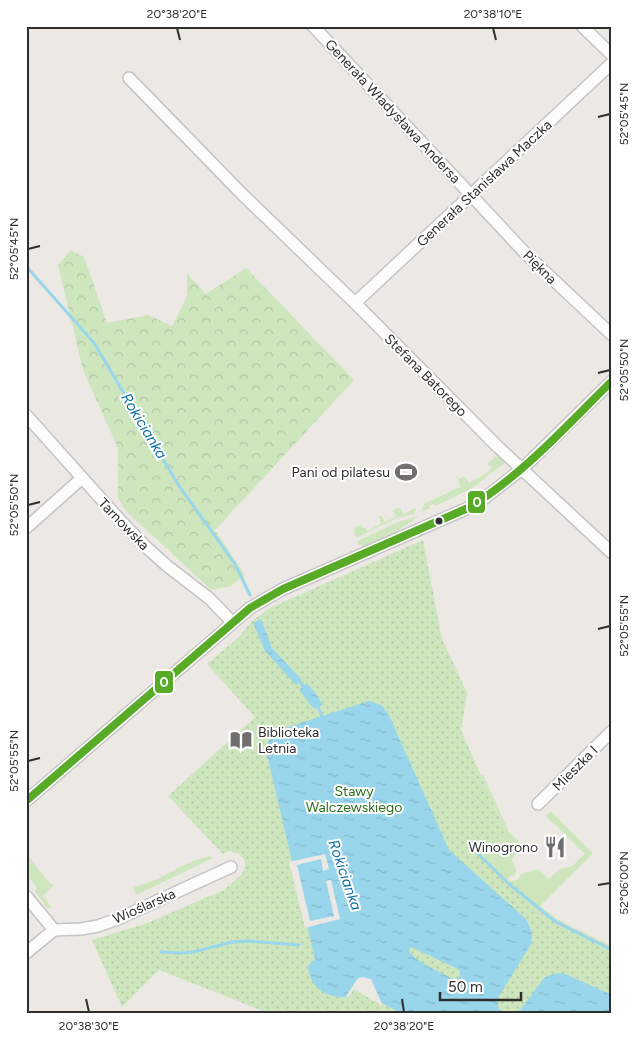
<svg xmlns="http://www.w3.org/2000/svg" width="638" height="1039" font-family="Figtree,sans-serif">
	<style>
		.grass { fill: #cee6be }
		.forest { fill: url(#forest-crowns) }
		.park { fill: url(#park-dots) }
		.water { fill: url(#water-ripples); fill-rule: evenodd }
		.pier { fill: #ece8e4 }
		.lines { fill: none; stroke-linecap: round; stroke-linejoin: round }
		.stream { stroke: #99d6ec; stroke-width: 3 }
		.minor-casing { stroke: #c5c4c5; stroke-width: 14 }
		.minor { stroke: #fcfcfb; stroke-width: 11 }
		.bus-1-casing { stroke: #fff; stroke-width: 11 }
		.bus-1 { stroke: #58ab27; stroke-width: 8 }
		.ticks { fill: none; stroke: #2e2e2e; stroke-width: 2 }
		.bus-dot { fill: #2e2e2e; stroke: #fff; stroke-width: 2 }
		.labels { text-anchor: middle; stroke-width: 4; stroke-linejoin: round; paint-order: stroke }
		.street-label { font-size: 14px; fill: #2e2e2e; stroke: #fff }
		.poi-label { font-size: 14px; fill: #2e2e2e; stroke: #fff; text-anchor: end }
		.park-label { font-size: 14px; fill: #2c6e1b; stroke: #fff }
		.water-label { font-size: 15px; font-style: italic; fill: #0d6fa3; stroke: #fff }
		.line-badge { stroke: #fff; stroke-width: 2 }
		.badge-label { font-size: 14px; text-anchor: middle; font-weight: bold; fill: #fff }
		.neatline { fill: none; stroke: #2e2e2e; stroke-width: 2 }
		.ticks-label { font-size: 12px; text-anchor: middle; fill: #2e2e2e }
	</style>
	<defs>
		<pattern id="forest-crowns" width="20" height="18" patternUnits="userSpaceOnUse" patternTransform="scale(1.25)"><rect width="20" height="18" fill="#cee6be"/><path d="M2 6a3 3 0 1 1 6 0M12 15a3 3 0 1 1 6 0" fill="none" stroke="#b1c6a4"/></pattern>
		<pattern id="park-dots" width="8" height="8" patternUnits="userSpaceOnUse" patternTransform="scale(1.25)"><rect width="8" height="8" fill="#cee6be"/><path d="M2 2h.1M6 6h.1" fill="none" stroke="#b1c6a4" stroke-width="1.8" stroke-linecap="round"/></pattern>
		<pattern id="water-ripples" width="26" height="14" patternUnits="userSpaceOnUse" patternTransform="scale(1.25)"><rect width="26" height="14" fill="#99d6ec"/><path d="M2 4q2-2 4 0t4 0M15 11q2-2 4 0t4 0" fill="none" stroke="#84b8cb"/></pattern>
	</defs>
	<rect width="100%" height="100%" fill="#ece8e4"/>
	<g class="grass">
		<polygon points="495,457 501,457 507,461 472,488 436,506 434,504 429,506 430,508 421,512 424,504 460,487 458,479 465,476 469,483 490,471 491,468 490,465 488,466 488,463"/>
		<polygon points="396,508 400,508 403,514 416,508 414,514 397,518 356,538 354,531 355,527 363,524 362,528 365,527 367,531 381,524 379,516 382,516 385,522 396,517 393,511"/>
		<polygon points="419,516 390,536 366,547 358,544 357,541 401,521"/>
		<polygon points="483,774 509,832 523,845 512,859 516,870 514,876 509,877 501,884 481,853 505,830 481,776"/>
		<polygon points="551,811 593,853 540,906 558,920 612,946 612,970 505,888 512,881 518,880 521,874 538,869 549,879 561,868 571,867 585,854 546,816"/>
		<polygon points="26,853 50,884 54,885 43,896 52,908 47,908 35,891 37,888 26,874"/>
		<path d="M210,856L213,858L136,895L133,888C138,885 143,885 148,883C169,875 187,860 210,856Z"/>
	</g>
	<polygon class="forest" points="71,250 84,257 107,323 148,315 172,326 187,297 187,273 206,294 246,268 354,380 215,530 245,575 231,586 211,590 127,512 118,498 118,448 83,370 58,265"/>
	<path class="park" d="M423,540L442,639L467,693L461,730L505,831L482,853C506,877 529,900 557,919C574,930 594,938 612,947V1013H268L159,970L122,1007L92,940L147,923L224,890L241,875L245,868V861L240,854L229,851L223,854L168,796L255,717L207,664L239,637L251,622L270,608Z"/>
	<g class="water">
		<polygon points="261,619 272,648 302,680 296,685 265,651 253,623"/>
		<polygon points="307,683 316,694 323,705 314,709 299,690"/>
		<path d="M369,701L381,705L388,713L449,850L526,919C531,927 533,935 531,944L498,998V1008L504,1013H400L353,986L346,997C326,998 310,988 308,966L315,959L267,755C266,743 269,736 279,730ZM411,947L458,969L460,971V976L458,979H453C442,973 412,960 409,950Z"/>
		<polygon points="563,973 612,995 612,1013 511,1013 520,1010 544,978 553,974"/>
	</g>
	<g class="pier">
		<polygon points="325,854 329,869 323,871 321,859 297,865 310,921 334,916 326,881 331,880 340,919 305,928 289,862"/>
		<polygon points="362,977 371,979 383,1006 354,989 348,998 346,997 357,979"/>
	</g>
	<g class="lines">
		<g class="stream">
			<polyline points="26,266 94,343 179,486 235,564 250,595"/>
			<polyline points="297,679 306,689"/>
			<polyline points="317,704 323,720"/>
			<polyline points="477,853 510,885 556,922 612,950"/>
			<polyline points="161,952 180,953 193,952 232,942 248,941 299,945"/>
		</g>
		<g class="minor-casing">
			<g id="minor">
				<polyline points="313,26 527,255 612,335"/>
				<polyline points="582,26 612,55"/>
				<polyline points="129,78 242,194 355,303 498,447 612,553"/>
				<polyline points="355,303 612,63"/>
				<polyline points="26,415 119,519 145,546 166,565 210,599 232,622"/>
				<polyline points="26,528 82,478"/>
				<polyline points="26,801 250,608 283,589 411,533 468,508 486,497 522,469 612,381"/>
				<polyline points="538,804 612,731"/>
				<polyline points="26,896 54,930 81,929 98,926 120,918 231,867"/>
				<polyline points="26,953 54,930"/>
			</g>
		</g>
		<use href="#minor" class="minor"/>
		<g class="bus-1-casing">
			<path id="bus-1" d="M26,801L250,608L283,589L468,508C523,475 566,426 612,381"/>
		</g>
		<use href="#bus-1" class="bus-1"/>
	</g>
	<path class="ticks" d="M177,28L180,40M493,28L496,40M598,117L610,114M28,249L40,246M598,373L610,370M28,505L40,502M598,629L610,626M28,761L40,758M598,885L610,883M86,999L89,1012M402,999L404,1012"/>
	<defs>
		<g id="stadium-bare" transform="scale(1.725)"><path d="M0-5a6.5 5 0 1 0 0 10a6.5 5 0 1 0 0-10ZM-3.5-1.8h7v3.6h-7Z" fill="#706f6e" stroke="#fff" stroke-width="2.5" paint-order="stroke"/></g>
		<g id="library-bare" transform="scale(1.725)"><path d="M-6-4Q-3-5.5-.7-3.5V5Q-3 3-6 4ZM6-4Q3-5.5 .7-3.5V5Q3 3 6 4Z" fill="#706f6e" stroke="#fff" stroke-width="2.5" paint-order="stroke"/></g>
		<g id="restaurant-bare" transform="scale(1.725)"><path d="M-5-6h1v4h1v-4h1v4h1v-4h1v5L-1.5 .5V6h-2V.5L-5-1ZM5-6V6H3V1.5H1.5Q1.5-4 5-6Z" fill="#706f6e" stroke="#fff" stroke-width="2.5" paint-order="stroke"/></g>
	</defs>
	<g fill-rule="evenodd">
		<use href="#stadium-bare" x="406" y="472"/>
		<use href="#library-bare" x="241" y="740"/>
		<use href="#restaurant-bare" x="555" y="847"/>
	</g>
	<circle class="bus-dot" cx="439" cy="521" r="4.5"/>
	<g class="labels">
		<g class="street-label">
			<text transform="translate(393 111) rotate(47)" y="5">Generała Władysława Andersa</text>
			<text transform="translate(484 183) rotate(-43)" y="5">Generała Stanisława Maczka</text>
			<text transform="translate(540 267) rotate(45)" y="5">Piękna</text>
			<text transform="translate(426 375) rotate(45)" y="5">Stefana Batorego</text>
			<text transform="translate(124 524) rotate(46)" y="5">Tarnowska</text>
			<text transform="translate(575 768) rotate(-45)" y="5">Mieszka I</text>
			<text transform="translate(144 906) rotate(-24)" y="5">Wioślarska</text>
		</g>
		<g class="poi-label">
			<text x="390" y="477">Pani od pilatesu</text>
			<text x="258" y="737" text-anchor="start">Biblioteka<tspan x="258" dy="16">Letnia</tspan></text>
			<text x="538" y="852">Winogrono</text>
		</g>
		<g class="park-label">
			<text x="354" y="796">Stawy<tspan x="354" dy="16">Walczewskiego</tspan></text>
		</g>
		<g class="water-label">
			<text transform="translate(144 426) rotate(59)" y="5">Rokicianka</text>
			<text transform="translate(345 875) rotate(71)" y="5">Rokicianka</text>
		</g>
	</g>
	<g class="line-badge">
		<rect x="467" y="490" width="19" height="24" rx="5" fill="#58ab27"/>
		<rect x="154" y="670" width="20" height="24" rx="5" fill="#58ab27"/>
	</g>
	<g class="badge-label">
		<text x="477" y="507">0</text>
		<text x="164" y="687">0</text>
	</g>
	<rect width="638" height="1039" fill="none" stroke="#ffffff" stroke-width="55"/>
	<path d="M440 992v8h81v-8" fill="none" stroke="#2e2e2e" stroke-width="2.5"/>
	<text x="448" y="992" font-size="15" fill="#2e2e2e" stroke="#ffffff" stroke-width="4" paint-order="stroke">50 m</text>
	<rect x="28" y="28" width="582" height="984" class="neatline"/>
	<g class="ticks-label">
		<text x="177" y="18">20°38'20"E</text>
		<text x="493" y="18">20°38'10"E</text>
		<text transform="translate(624 114) rotate(-90)" y="4">52°05'45"N</text>
		<text transform="translate(14 249) rotate(-90)" y="4">52°05'45"N</text>
		<text transform="translate(624 370) rotate(-90)" y="4">52°05'50"N</text>
		<text transform="translate(14 505) rotate(-90)" y="4">52°05'50"N</text>
		<text transform="translate(624 626) rotate(-90)" y="4">52°05'55"N</text>
		<text transform="translate(14 761) rotate(-90)" y="4">52°05'55"N</text>
		<text transform="translate(624 883) rotate(-90)" y="4">52°06'00"N</text>
		<text x="89" y="1030">20°38'30"E</text>
		<text x="404" y="1030">20°38'20"E</text>
	</g>
</svg>
